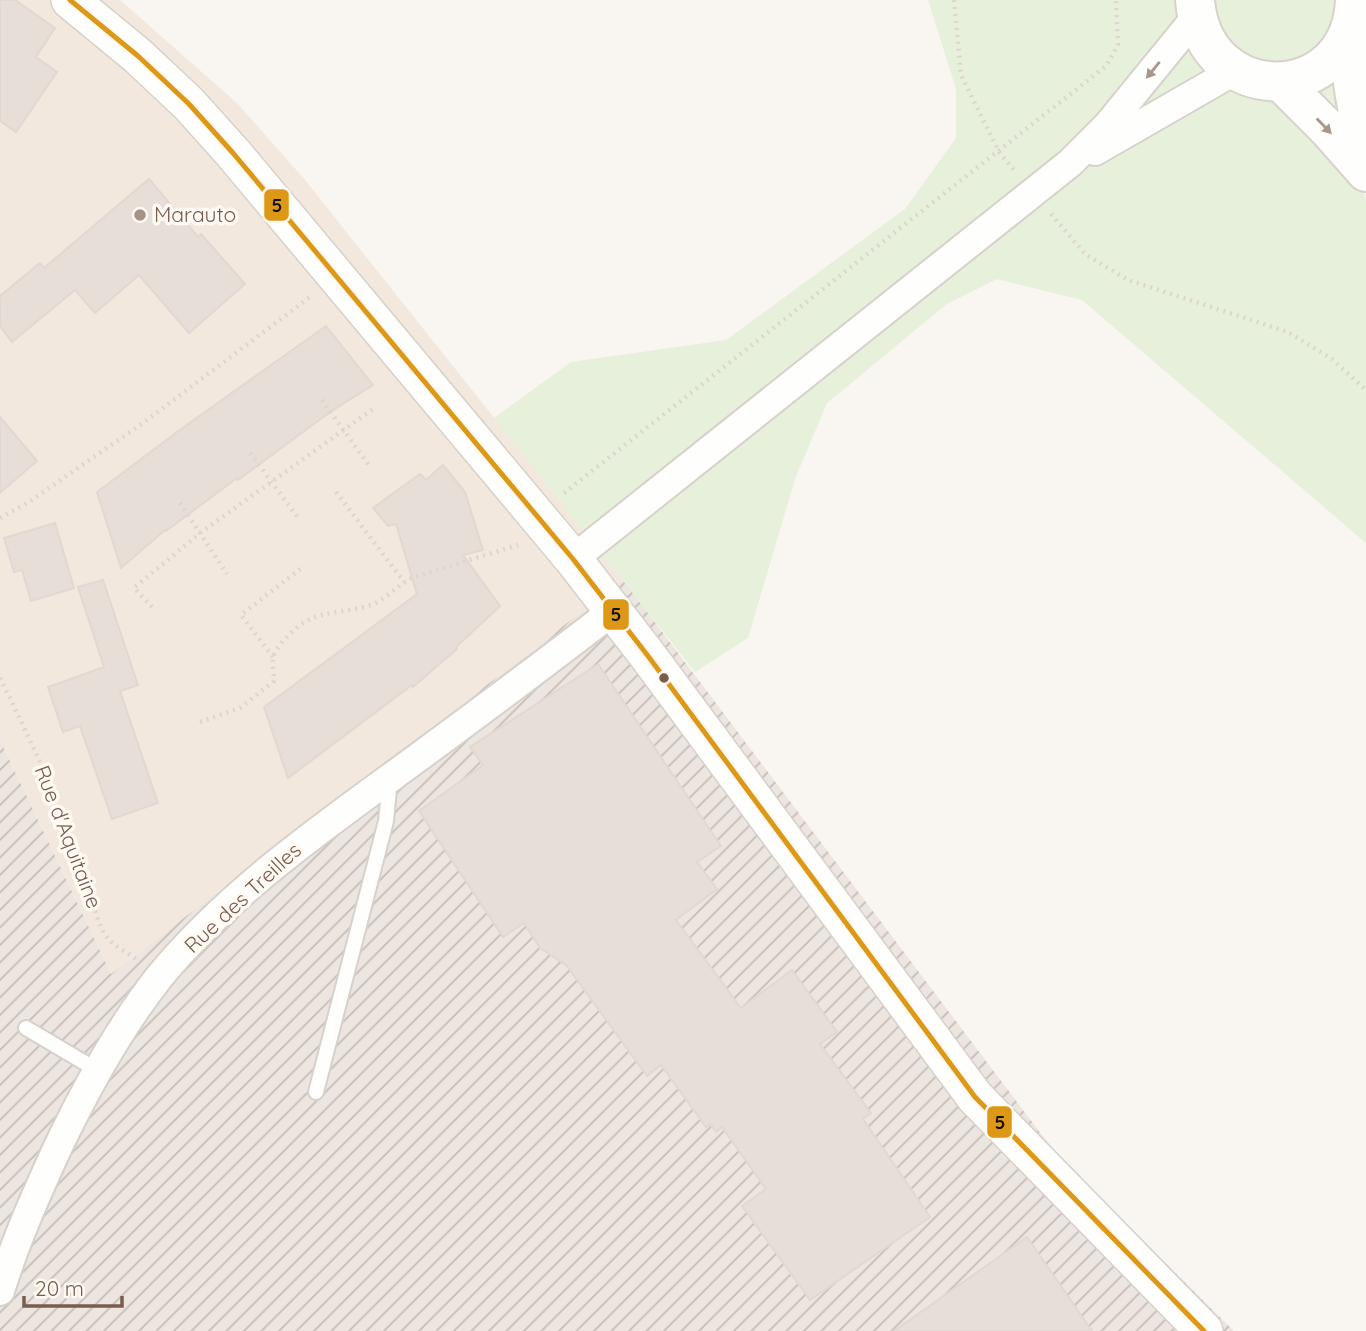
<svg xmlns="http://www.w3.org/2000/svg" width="1366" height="1331" font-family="Quicksand,sans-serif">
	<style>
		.residential { fill: #f2e8de }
		.industrial { fill: url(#industrial-furrows) }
		.grass { fill: #e7f0db }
		.building { fill: #e6ded7; stroke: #e2d8d2; stroke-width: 2 }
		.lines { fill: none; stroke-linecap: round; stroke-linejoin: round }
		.service-casing { stroke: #d7d1cb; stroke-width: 18 }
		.minor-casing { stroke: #d7d1cb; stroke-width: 32 }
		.tertiary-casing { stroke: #d7d1cb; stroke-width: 40 }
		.secondary-casing { stroke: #d9d2cb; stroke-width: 42 }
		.path { stroke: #dcd5d0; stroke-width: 4.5; stroke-dasharray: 2 5; stroke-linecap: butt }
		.service { stroke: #fefefd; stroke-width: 14 }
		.minor { stroke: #fefefd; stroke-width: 28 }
		.tertiary { stroke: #fefefd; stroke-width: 37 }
		.secondary { stroke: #fefefd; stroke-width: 38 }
		.bus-1-casing { stroke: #fffaf3; stroke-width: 10 }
		.bus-1 { stroke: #de9818; stroke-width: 5 }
		.oneway { fill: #a8958b }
		.poi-dot { fill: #a69286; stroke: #fffaf3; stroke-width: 2.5 }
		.bus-dot { fill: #7a5c4d; stroke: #fffaf3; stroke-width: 2.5 }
		.labels { text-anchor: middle; stroke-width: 7; stroke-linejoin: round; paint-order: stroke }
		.poi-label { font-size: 21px; fill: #7a5c4d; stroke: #fffaf3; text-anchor: start }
		.street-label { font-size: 21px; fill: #7a5c4d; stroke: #fffaf3 }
		.line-badge { stroke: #fffaf3; stroke-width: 2.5 }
		.pale-badge-label { font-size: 19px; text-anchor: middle; font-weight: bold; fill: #111 }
	</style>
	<defs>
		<pattern id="industrial-furrows" width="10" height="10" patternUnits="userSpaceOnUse" patternTransform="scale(1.75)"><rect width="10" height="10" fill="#ede5e0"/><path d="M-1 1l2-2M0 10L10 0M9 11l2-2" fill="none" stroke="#c5bdb8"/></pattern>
	</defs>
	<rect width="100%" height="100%" fill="#f9f5f0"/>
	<polygon class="residential" points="0,0 120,0 238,104 305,180 623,580 111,974 0,740"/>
	<polygon class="industrial" points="623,580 1057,1155 1234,1331 0,1331 0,740 111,974"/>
	<polygon class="grass" points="928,0 1351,0 1339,100 1366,201 1366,543 1082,300 997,279 947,304 827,403 795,479 748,638 695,672 494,418 571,362 726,340 905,209 956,138 956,89"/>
	<g class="building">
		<polygon points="0,0 15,0 55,28 36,57 57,72 16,132 0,121"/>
		<polygon points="149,179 198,237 201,234 245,284 189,333 139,275 95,313 75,290 12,342 0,326 0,296 40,263 44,268"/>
		<polygon points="326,326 373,385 330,412 238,480 237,478 166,531 165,530 121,568 97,492 181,429"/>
		<polygon points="0,417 37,461 0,493"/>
		<polygon points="443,465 465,492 483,550 463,555 500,606 456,647 457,649 413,687 412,685 288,778 264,707 417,594 396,524 388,526 373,508 420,474 426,480"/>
		<polygon points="55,523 74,588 31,601 22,570 14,572 4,538"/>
		<polygon points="103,580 138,685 120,691 158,803 112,819 80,726 63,732 48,687 104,667 78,587"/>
		<polygon points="598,664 721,846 697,862 717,889 676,920 741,1008 792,970 837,1032 820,1044 871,1113 863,1119 930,1217 810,1300 742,1206 766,1189 722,1127 716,1132 710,1124 706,1127 661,1065 647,1076 566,965 540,948 524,923 503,937 419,811 483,765 470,747"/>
		<polygon points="1027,1237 1092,1331 894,1331"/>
	</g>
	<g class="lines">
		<g class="service-casing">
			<g id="service">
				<polyline points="26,1028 97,1070"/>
				<polyline points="316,1092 386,821 390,779"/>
			</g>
		</g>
		<g class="minor-casing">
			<g id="minor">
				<polyline points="1095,151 1234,71"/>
				<polyline points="573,559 1070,163 1107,126 1196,17"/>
				<path d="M0,1291C15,1242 36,1195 57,1149C86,1088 118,1029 160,976C227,895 317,831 401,770C472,718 543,665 613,611"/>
			</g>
		</g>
		<g class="tertiary-casing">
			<polyline id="tertiary" points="70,0 138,56 189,104 233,153 573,559 648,656 975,1097 1204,1331"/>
		</g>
		<g class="secondary-casing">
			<g id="secondary">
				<path d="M1195,0C1203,109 1351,108 1355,0"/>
				<path d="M1348,36C1351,74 1356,111 1366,147"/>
				<polyline points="1281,82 1328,129 1366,172"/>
			</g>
		</g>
		<g class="path">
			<polyline points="954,0 961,75 999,152 1014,170"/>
			<polyline points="1051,214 1085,254 1128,280 1288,332 1332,359 1366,390"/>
			<polyline points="322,400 370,467"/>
			<polyline points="250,453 299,519"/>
			<polyline points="336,492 404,582"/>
			<polyline points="564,493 1106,66 1118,45 1116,0"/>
			<polyline points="180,503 227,574"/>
			<polyline points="0,518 29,502 143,423 310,297"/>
			<polyline points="152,607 134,588 200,533 373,409"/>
			<polyline points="273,657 241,615 304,566"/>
			<path d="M0,678C31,740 60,805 84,870C92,891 94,918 106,936C113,946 127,952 136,959"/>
			<path d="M200,722L240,708L274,681C274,674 272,665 273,659C274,651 282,642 288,636C313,609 335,615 368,606C385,601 397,585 414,577L518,545"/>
		</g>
		<use href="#service" class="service"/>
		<use href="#minor" class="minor"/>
		<use href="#tertiary" class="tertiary"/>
		<use href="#secondary" class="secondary"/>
		<g class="bus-1-casing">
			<polyline id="bus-1" points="70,0 138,56 189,104 233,153 573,559 648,656 975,1097 1204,1331"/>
		</g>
		<use href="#bus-1" class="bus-1"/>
	</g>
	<defs><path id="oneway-solid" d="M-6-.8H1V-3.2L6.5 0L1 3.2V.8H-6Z" transform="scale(1.75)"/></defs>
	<g class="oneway">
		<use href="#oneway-solid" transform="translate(1153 70) rotate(129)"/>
		<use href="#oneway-solid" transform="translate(1324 126) rotate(46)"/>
	</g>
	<circle class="poi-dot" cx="140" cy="215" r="7"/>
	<circle class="bus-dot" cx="664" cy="678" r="6"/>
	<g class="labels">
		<g class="poi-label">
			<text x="154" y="222">Marauto</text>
		</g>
		<g class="street-label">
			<text transform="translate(68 837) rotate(69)" y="7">Rue d'Aquitaine</text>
			<text transform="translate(243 898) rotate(-43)" y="7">Rue des Treilles</text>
		</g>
	</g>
	<g class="line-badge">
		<rect x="263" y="188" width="27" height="34" rx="7" fill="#de9818"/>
		<rect x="602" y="598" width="28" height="33" rx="7" fill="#de9818"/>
		<rect x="986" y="1105" width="27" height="34" rx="7" fill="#de9818"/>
	</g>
	<g class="pale-badge-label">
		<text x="277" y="212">5</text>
		<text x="616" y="621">5</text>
		<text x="1000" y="1129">5</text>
	</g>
	<path d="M24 1296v10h98v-10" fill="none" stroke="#7a5c4d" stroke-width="3.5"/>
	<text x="35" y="1296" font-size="21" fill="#7a5c4d" stroke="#fffaf3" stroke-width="5" paint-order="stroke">20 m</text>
</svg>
